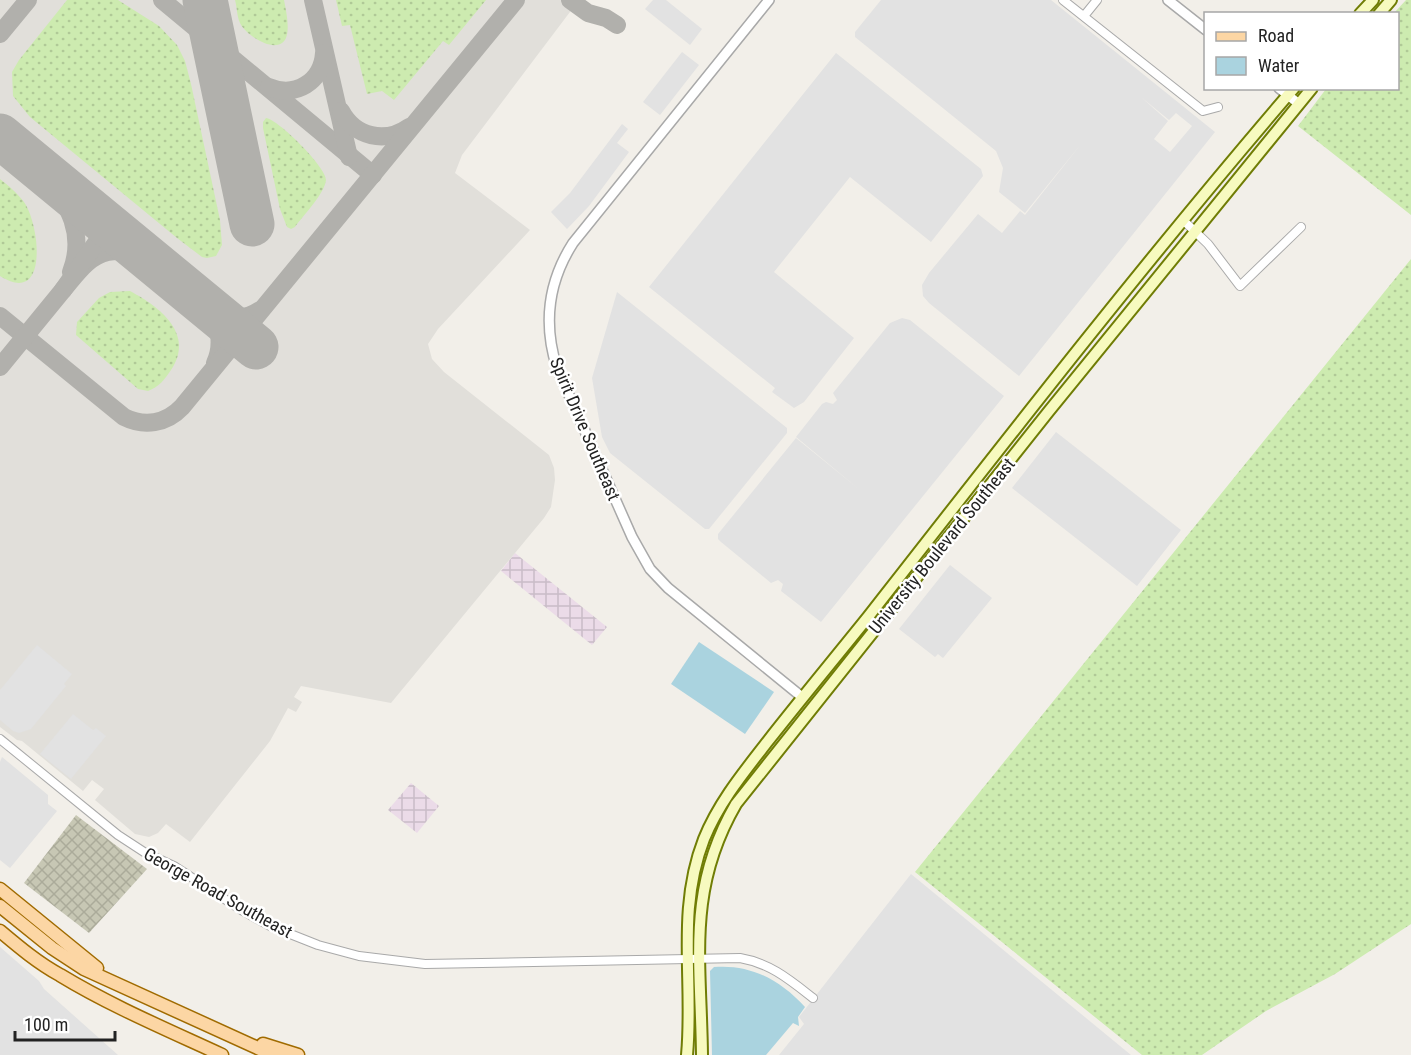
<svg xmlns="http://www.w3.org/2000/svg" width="1411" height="1055" font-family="'Roboto Condensed',sans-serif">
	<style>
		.industrial { fill: url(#industrial-grid) }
		.airport { fill: #e1dfda }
		.construction { fill: url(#construction-cross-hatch) }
		.grass { fill: url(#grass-dots) }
		.parking { fill: #e2e2e2; fill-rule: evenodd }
		.water { fill: #aad3df }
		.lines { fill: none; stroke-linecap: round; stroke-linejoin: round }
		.taxiway { stroke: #b1b0ac; stroke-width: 18 }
		.runway { stroke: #b1b0ac; stroke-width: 45 }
		.minor-casing { stroke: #a9a9a9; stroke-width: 10 }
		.tertiary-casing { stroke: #a9a9a9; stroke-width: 12 }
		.secondary-casing { stroke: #707d05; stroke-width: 14 }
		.primary-casing { stroke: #a06b00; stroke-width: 15 }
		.minor { stroke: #fff; stroke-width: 8 }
		.tertiary { stroke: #fff; stroke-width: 9 }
		.secondary { stroke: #f7fabf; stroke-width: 10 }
		.primary { stroke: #fcd6a4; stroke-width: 12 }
		.labels { text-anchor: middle; stroke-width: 5; stroke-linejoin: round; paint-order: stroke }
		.street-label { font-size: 18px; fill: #222; stroke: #fff }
	</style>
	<defs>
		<pattern id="industrial-grid" width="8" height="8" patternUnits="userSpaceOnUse" patternTransform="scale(1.5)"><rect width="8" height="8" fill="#ebdbe8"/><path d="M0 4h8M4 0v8" fill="none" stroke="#c9bcc7"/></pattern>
		<pattern id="construction-cross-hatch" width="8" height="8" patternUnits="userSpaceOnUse" patternTransform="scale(1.5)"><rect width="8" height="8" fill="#c7c7b4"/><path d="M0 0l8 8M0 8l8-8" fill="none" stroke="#abab9a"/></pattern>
		<pattern id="grass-dots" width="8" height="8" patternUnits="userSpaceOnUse" patternTransform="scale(1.5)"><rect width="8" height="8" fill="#cdebb0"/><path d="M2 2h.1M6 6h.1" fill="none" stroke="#b0c997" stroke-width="1.8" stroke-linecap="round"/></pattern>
	</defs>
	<rect width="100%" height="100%" fill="#f2efe9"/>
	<g class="industrial">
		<polygon points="515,553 607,627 592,645 501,571"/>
		<polygon points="411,783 439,806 417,833 388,810"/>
	</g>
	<polygon class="airport" points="0,0 579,0 462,155 455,173 530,230 438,329 428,344 432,359 444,372 549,455 554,468 555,480 551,507 544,518 391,703 301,686 294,697 302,702 296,712 288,708 270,741 190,842 166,824 158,833 149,837 135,834 95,800 104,789 92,780 83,791 22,741 17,740 0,727"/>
	<polygon class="construction" points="76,815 147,869 89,933 24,883"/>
	<g class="grass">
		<polygon points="67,0 118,0 159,26 177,45 185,61 191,84 220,220 222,245 216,256 207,258 202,257 177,238 30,117 13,96 12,72 19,60"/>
		<path d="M235,0H284C286,10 290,28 286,38C278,56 246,36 240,23C237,17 237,7 235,0Z"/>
		<polygon points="336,0 486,0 449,45 443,41 394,100 382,91 367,94 350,25 342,26"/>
		<polygon points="1406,0 1411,0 1411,215 1298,126 1326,89 1398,88 1398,14 1394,13"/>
		<path d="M266,118C278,119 327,168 326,180C325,193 303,216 295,227L291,229L287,227L280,209L263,128V122Z"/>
		<path d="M0,179C8,185 18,194 24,202C40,225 49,307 0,276Z"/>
		<polygon points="1411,259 1411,924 1335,974 1266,1011 1202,1055 1142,1055 915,872"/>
		<path d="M130,291C160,307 195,334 171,370C165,379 159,387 148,391L138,389L76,335L77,322L99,298L110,292Z"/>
	</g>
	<g class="parking">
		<polygon points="653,0 666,0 702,29 690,45 645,9"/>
		<path d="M881,0H1051L1215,132L1019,376L929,303L923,296L922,285L929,273L978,214L1002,233L1020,211L1025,215L1081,144L1025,213L999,192L1003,168L996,151L855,37V32ZM1141,97L1169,120L1176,113L1192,126L1170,152L1154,139L1168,121Z"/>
		<polygon points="682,52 699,65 660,115 643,102"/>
		<polygon points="836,53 981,169 983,176 931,242 850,177 774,272 854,338 804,402 794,408 772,392 775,388 649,287"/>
		<polygon points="622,124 628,129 617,143 629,152 589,206 567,229 551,212 570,193"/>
		<polygon points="617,292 787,428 787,433 709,529 705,529 610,453 602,437 592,378"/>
		<polygon points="902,318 910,320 1004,396 821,622 781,591 783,584 778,580 771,583 721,542 718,539 718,534 796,438 860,490 796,437 822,404 826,402 833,404 837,400 833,393 890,323"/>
		<polygon points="1056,432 1181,530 1137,586 1012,488"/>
		<polygon points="950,565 992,598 943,658 938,654 935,657 899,629"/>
		<polygon points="37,645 72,674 64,684 66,686 31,729 19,733 13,731 0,720 0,690"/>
		<polygon points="73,714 93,730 96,728 106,736 71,779 40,754"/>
		<polygon points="2,757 48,795 48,804 57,811 10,868 0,860 0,762"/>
		<polygon points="911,874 1131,1055 779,1055 804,1024 799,1017"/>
		<polygon points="0,947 39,981 44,989 118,1055 0,1055"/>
	</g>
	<g class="water">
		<polygon points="699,642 774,692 745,734 671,684"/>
		<path d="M714,967C751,964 780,980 805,1007L798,1017L799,1026L793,1023L766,1055H712L710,971Z"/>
	</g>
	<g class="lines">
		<g class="taxiway">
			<polyline points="162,0 373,175"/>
			<polyline points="313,0 349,157"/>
			<polyline points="570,0 588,13 606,18 617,25"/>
			<polyline points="0,34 28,0"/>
			<path d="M269,87C295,98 322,82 324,53"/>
			<path d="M341,111C355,137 385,144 409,127"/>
			<path d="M47,175C68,205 86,234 71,272"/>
			<path d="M63,290C76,275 88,256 108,252C140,245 163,271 185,289C193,295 204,302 210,310C220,326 223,346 215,363"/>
			<path d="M209,308C227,318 242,322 260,310"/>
			<path d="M0,316L124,417C144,427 166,424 182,407L516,0"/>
			<polyline points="0,367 63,290 108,226"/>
		</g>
		<g class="runway">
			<polyline points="205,0 252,224"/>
			<polyline points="0,136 256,347"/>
		</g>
		<g class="minor-casing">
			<g id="minor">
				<polyline points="1063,0 1203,111 1218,107"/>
				<polyline points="1084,16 1097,0"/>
				<polyline points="1184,221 1208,244 1240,286 1301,227"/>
				<path d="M0,739L118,835L144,852L174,866L243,911L270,926L318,945L359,956L425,964L740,958C770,963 790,980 813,998"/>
			</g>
		</g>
		<g class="tertiary-casing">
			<g id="tertiary">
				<path d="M769,0L573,243C548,282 543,324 557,368L632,537L650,569L668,588L802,697"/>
				<polyline points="1168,0 1206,30"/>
				<polyline points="1279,88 1299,104"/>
			</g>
		</g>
		<g class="secondary-casing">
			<g id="secondary">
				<polyline points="1360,14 1373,0"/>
				<polyline points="1379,14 1391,0"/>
				<path d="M687,1055C694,981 676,911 704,839C719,802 744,772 768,741C801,699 835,658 868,617C1007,439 1146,260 1294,88"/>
				<path d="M702,1055C701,961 686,890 736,804L1049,411L1312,88"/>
			</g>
		</g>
		<g class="primary-casing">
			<g id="primary">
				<polyline points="0,889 97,968"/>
				<polyline points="0,906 52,948 84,969 273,1055"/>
				<path d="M0,931C19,947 38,963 60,975C111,1006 168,1030 222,1055"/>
				<polyline points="263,1044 298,1055"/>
			</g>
		</g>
		<use href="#minor" class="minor"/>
		<use href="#tertiary" class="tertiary"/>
		<use href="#secondary" class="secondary"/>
		<use href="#primary" class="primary"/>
	</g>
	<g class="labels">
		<g class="street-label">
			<text transform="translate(585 429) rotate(67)" y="6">Spirit Drive Southeast</text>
			<text transform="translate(942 546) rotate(-51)" y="6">University Boulevard Southeast</text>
			<text transform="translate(218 893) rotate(29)" y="6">George Road Southeast</text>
		</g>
	</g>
	<rect x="1204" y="12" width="195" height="78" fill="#ffffff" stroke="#a7a7a7" stroke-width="1.5"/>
	<rect x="1216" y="32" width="30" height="9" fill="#fcd6a4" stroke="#a7a7a7" stroke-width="1.5"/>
	<text x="1258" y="42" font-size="18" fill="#222222">Road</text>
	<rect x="1216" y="57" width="30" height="18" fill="#aad3df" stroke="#a7a7a7" stroke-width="1.5"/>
	<text x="1258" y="72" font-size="18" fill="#222222">Water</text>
	<path d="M15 1031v9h100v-9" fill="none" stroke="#222222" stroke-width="3"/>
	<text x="24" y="1031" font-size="18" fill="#222222" stroke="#ffffff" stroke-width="4.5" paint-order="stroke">100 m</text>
</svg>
